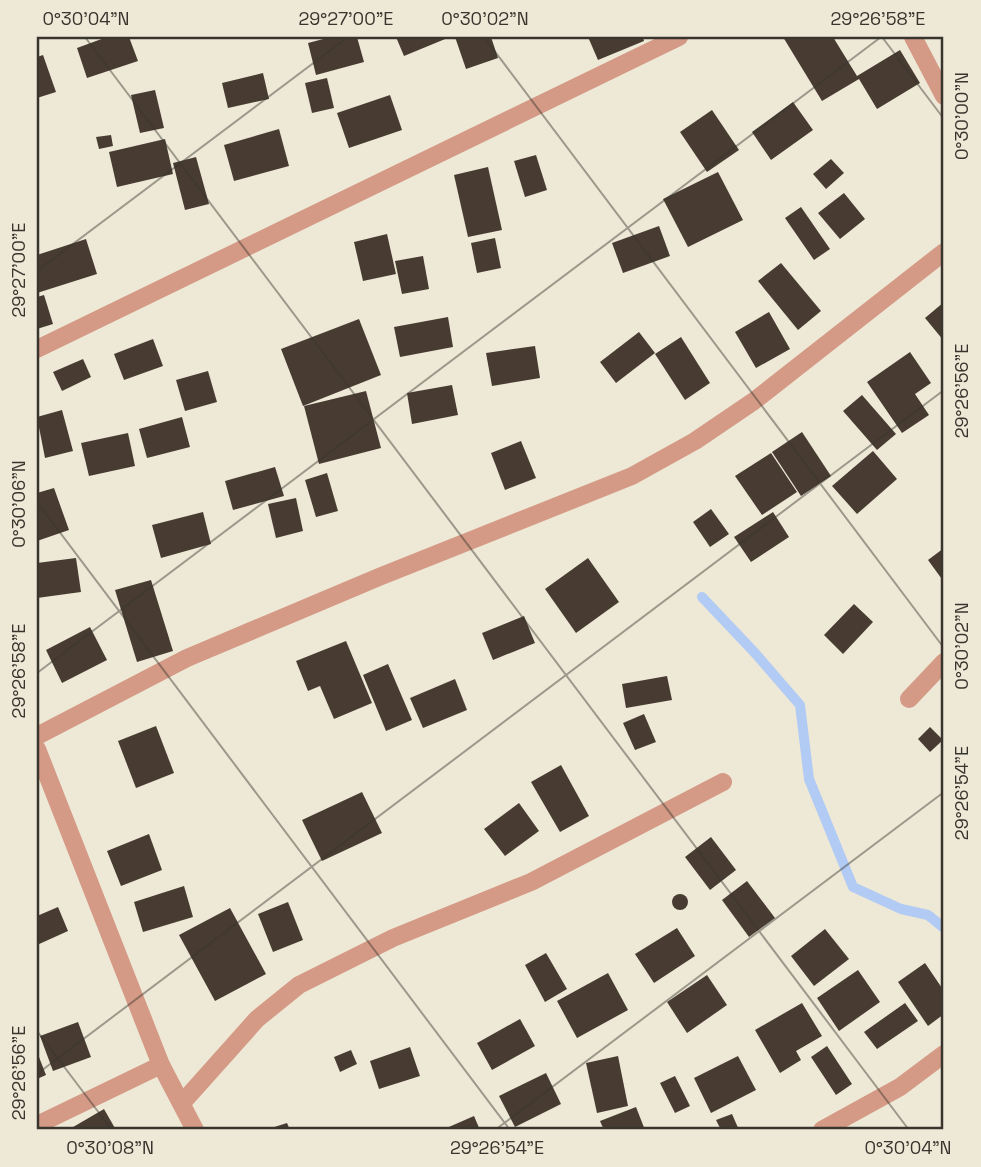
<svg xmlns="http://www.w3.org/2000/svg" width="981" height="1167" font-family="'Space Grotesk',sans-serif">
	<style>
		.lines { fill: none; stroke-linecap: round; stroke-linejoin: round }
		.stream { stroke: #b2cbf4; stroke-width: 10 }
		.building { fill: #483c32 }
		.street { stroke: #d49a86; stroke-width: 18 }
		.ticks { fill: none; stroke: #38352e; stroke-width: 2; stroke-opacity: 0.45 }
		.neatline { fill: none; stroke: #38352e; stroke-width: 2.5 }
		.ticks-label { font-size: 18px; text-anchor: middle; fill: #38352e }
	</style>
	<rect width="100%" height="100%" fill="#eee9d7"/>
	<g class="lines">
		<polyline class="stream" points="702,597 755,653 800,705 809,779 853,887 901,909 928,915 944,928"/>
	</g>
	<g class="building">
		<polygon points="107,37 129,37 138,61 87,78 77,48"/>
		<polygon points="331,37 357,37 364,62 316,75 308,43"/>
		<polygon points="396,37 450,37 404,56"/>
		<polygon points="455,37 491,37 498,58 466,69"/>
		<polygon points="588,37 643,37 644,41 598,60"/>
		<polygon points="783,37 833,37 857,76 900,50 920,83 877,109 859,79 822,101"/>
		<polygon points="43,55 56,92 37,98 37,57"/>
		<polygon points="263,73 269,99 228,108 222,83"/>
		<polygon points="327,78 334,108 312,113 305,83"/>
		<polygon points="155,90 164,128 140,133 131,95"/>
		<polygon points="390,95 402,130 349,148 337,113"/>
		<polygon points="793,102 813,130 771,160 752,132"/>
		<polygon points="712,110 739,150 707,172 680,132"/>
		<polygon points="279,129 289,166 234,181 224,145"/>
		<polygon points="111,135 113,146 99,149 96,137"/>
		<polygon points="165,139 173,174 117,187 109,152"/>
		<polygon points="536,155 547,190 525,197 514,161"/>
		<polygon points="196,157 209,204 185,210 173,163"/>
		<polygon points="831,159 844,173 826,189 813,174"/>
		<polygon points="488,167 502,230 468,237 454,175"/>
		<polygon points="718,172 743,220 688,247 663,199"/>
		<polygon points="844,193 865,219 840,239 818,213"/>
		<polygon points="801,207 830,249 814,260 785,218"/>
		<polygon points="659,226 670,256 623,273 612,243"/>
		<polygon points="387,234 396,274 363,281 354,242"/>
		<polygon points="495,238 501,268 477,273 471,243"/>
		<polygon points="86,239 97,274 37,293 37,255"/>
		<polygon points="423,256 429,289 402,294 395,261"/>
		<polygon points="781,263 821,311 798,330 758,281"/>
		<polygon points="44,295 53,324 37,329 37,297"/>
		<polygon points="944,302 944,341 925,318"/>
		<polygon points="769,312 790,349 756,368 735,332"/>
		<polygon points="448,317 453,347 400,357 394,327"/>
		<polygon points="359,319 381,375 303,406 281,349"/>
		<polygon points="639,332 655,353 616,383 600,362"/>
		<polygon points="681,337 710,383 685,400 655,354"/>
		<polygon points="153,339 163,366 124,380 114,354"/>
		<polygon points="535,346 540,378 492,386 486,353"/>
		<polygon points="910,352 931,383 915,394 929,415 902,433 867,382"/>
		<polygon points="83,359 91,377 62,391 53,372"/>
		<polygon points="208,371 217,402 185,411 176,380"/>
		<polygon points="452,385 458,415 412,424 407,393"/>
		<polygon points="366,391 381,448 319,464 304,406"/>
		<polygon points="862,395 896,434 877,450 843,411"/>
		<polygon points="62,410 73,451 45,458 37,417"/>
		<polygon points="182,417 190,447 147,458 139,429"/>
		<polygon points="802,432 831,476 801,496 772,452"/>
		<polygon points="128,433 135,466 89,476 81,443"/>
		<polygon points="521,441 536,478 505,490 491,453"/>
		<polygon points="873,451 897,479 857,514 832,486"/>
		<polygon points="771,453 797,492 762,515 735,476"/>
		<polygon points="275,467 284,496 233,510 225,481"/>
		<polygon points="327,473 338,511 316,517 305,480"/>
		<polygon points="54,488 69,530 37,541 37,493"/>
		<polygon points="296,498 303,531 276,538 268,504"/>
		<polygon points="711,509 729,534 710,547 693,522"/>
		<polygon points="203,512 211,544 161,558 152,525"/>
		<polygon points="773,512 789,537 751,562 734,537"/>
		<polygon points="944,548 944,582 928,560"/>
		<polygon points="76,558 81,592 37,598 37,563"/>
		<polygon points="588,558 619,602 576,633 545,589"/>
		<polygon points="151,580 173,651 137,662 115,590"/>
		<polygon points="854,604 873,622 843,654 824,635"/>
		<polygon points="524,616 535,643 493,660 482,633"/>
		<polygon points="90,627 107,660 62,683 46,650"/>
		<polygon points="346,641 372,703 334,719 320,686 308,691 296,661"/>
		<polygon points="388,664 412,720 386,731 363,675"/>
		<polygon points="667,676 672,700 626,708 622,684"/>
		<polygon points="455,679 467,710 423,728 410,698"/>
		<polygon points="644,714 656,742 635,750 623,723"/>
		<polygon points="156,726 174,773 136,788 118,741"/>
		<polygon points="930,727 943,740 930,752 918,739"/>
		<polygon points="561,765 589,816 560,832 531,782"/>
		<polygon points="362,792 382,833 322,861 302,820"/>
		<polygon points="519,803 539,831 505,856 484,829"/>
		<polygon points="149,834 162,870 121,886 107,851"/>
		<polygon points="711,837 736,870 710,890 685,857"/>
		<polygon points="747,881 775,918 749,937 722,900"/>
		<polygon points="184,886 193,917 143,932 134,902"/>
		<circle cx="680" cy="902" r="8"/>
		<polygon points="288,902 303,940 273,952 258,914"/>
		<polygon points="58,907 68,931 37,945 37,916"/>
		<polygon points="230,908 266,974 215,1001 179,935"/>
		<polygon points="677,928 695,956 654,983 635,954"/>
		<polygon points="825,929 849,959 814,986 791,956"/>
		<polygon points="546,953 567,989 545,1002 525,965"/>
		<polygon points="925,963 944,991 944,1014 928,1026 898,982"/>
		<polygon points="858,970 880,1002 839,1031 817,998"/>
		<polygon points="608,973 628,1010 577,1038 557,1001"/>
		<polygon points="707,975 727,1005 687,1033 667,1002"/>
		<polygon points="802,1003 822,1036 796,1051 801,1060 780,1073 755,1030"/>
		<polygon points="905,1003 918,1021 877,1049 864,1032"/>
		<polygon points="520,1019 535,1046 492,1070 477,1043"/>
		<polygon points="78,1022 91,1057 53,1071 40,1036"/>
		<polygon points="827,1046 852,1084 836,1095 811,1057"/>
		<polygon points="410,1047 420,1076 379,1089 370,1061"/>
		<polygon points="351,1050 357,1064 340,1072 334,1057"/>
		<polygon points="37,1052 46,1075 37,1079"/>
		<polygon points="618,1056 628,1106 597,1113 586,1063"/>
		<polygon points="738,1056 756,1090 711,1113 694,1078"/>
		<polygon points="546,1073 561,1104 515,1127 499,1096"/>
		<polygon points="675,1076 690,1106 675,1113 660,1083"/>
		<polygon points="636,1107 645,1130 604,1130 600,1121"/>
		<polygon points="104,1109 116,1130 68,1130"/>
		<polygon points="732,1114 739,1130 721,1130 716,1120"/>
		<polygon points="474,1116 480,1130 442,1130"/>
		<polygon points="287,1123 290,1130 265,1130"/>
	</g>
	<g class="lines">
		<g class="street">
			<polyline points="913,37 944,96"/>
			<polyline points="37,349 679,37"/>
			<polyline points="909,699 944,662"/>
			<polyline points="37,736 187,658 379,577 632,476 695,441 754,401 944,252"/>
			<polyline points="37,749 161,1065 195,1130"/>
			<polyline points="182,1103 257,1019 299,985 393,938 531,882 723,782"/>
			<polyline points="37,1125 161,1065"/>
			<polyline points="822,1130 900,1087 944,1054"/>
		</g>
	</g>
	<path class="ticks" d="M85,37L909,1130M484,37L944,648M882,37L944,119M37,271L348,37M37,502L510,1130M37,673L881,37M37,1031L112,1130M37,1074L944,390M495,1130L944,792"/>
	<rect width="981" height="1167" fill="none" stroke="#eee9d7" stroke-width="77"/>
	<rect x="38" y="38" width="904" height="1090" class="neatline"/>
	<g class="ticks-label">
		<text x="86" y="25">0°30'04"N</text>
		<text x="346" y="25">29°27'00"E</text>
		<text x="485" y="25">0°30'02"N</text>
		<text x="878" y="25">29°26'58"E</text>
		<text transform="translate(962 116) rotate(-90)" y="6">0°30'00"N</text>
		<text transform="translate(19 270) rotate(-90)" y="6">29°27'00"E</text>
		<text transform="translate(962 391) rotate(-90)" y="6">29°26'56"E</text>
		<text transform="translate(19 504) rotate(-90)" y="6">0°30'06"N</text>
		<text transform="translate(962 646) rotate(-90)" y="6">0°30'02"N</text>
		<text transform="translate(19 671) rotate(-90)" y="6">29°26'58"E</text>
		<text transform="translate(962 793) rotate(-90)" y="6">29°26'54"E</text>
		<text transform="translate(19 1073) rotate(-90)" y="6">29°26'56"E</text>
		<text x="110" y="1154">0°30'08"N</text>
		<text x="497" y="1154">29°26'54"E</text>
		<text x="908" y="1154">0°30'04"N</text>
	</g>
</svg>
